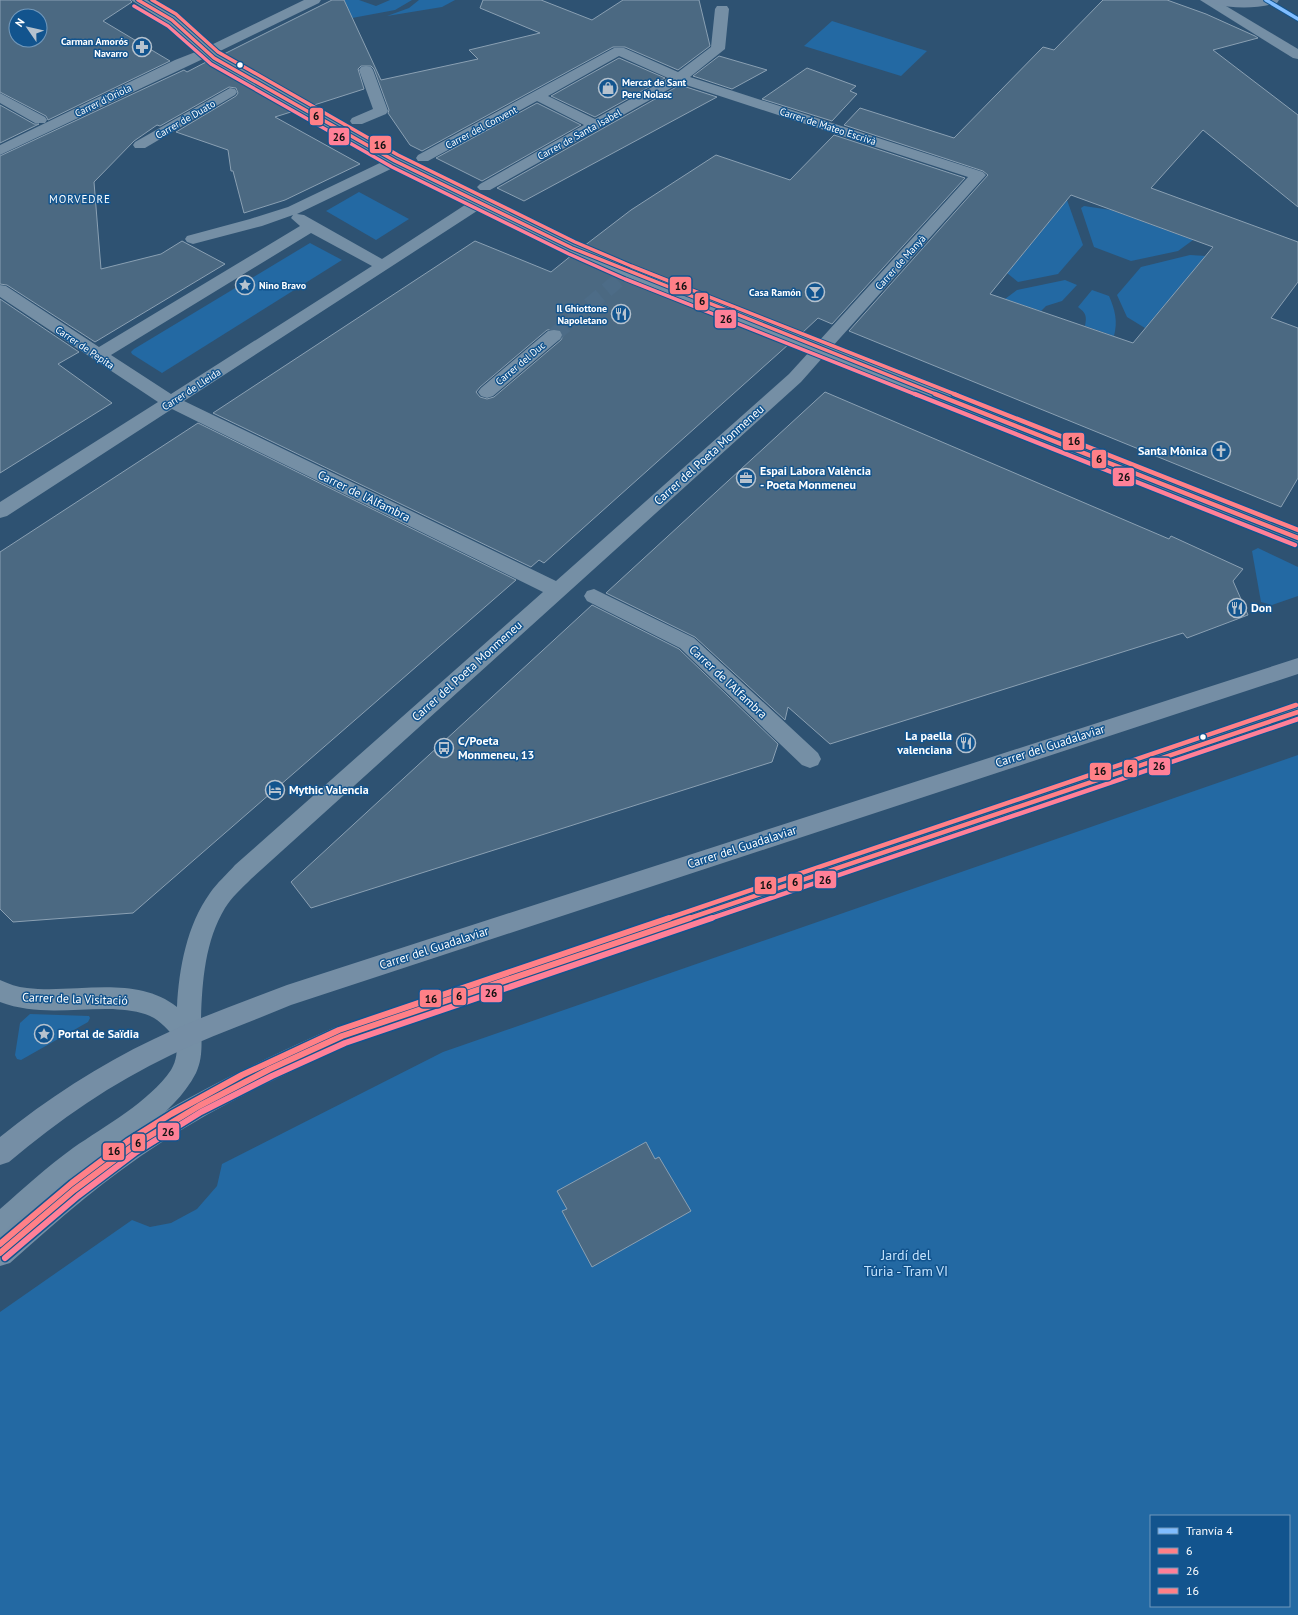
<svg xmlns="http://www.w3.org/2000/svg" width="1298" height="1615" font-family="'PT Sans',sans-serif">
	<style>
		.green { fill: #2369a3; fill-rule: evenodd }
		.building { fill: #4b6982; stroke: #8aa0b3; fill-rule: evenodd }
		.lines { fill: none; stroke-linecap: round; stroke-linejoin: round }
		.minor-tunnel { stroke: #4d6c87; stroke-width: 15; stroke-dasharray: 15 8; stroke-linecap: butt }
		.minor { fill: #758fa5; fill-rule: evenodd }
		.major { fill: #758ea5; fill-rule: evenodd }
		.tram { stroke: #7990a5; stroke-width: 1 }
		.bus-1-far2-casing { stroke: #12548e; stroke-width: 5.5 }
		.bus-1-far1-casing { stroke: #12548e; stroke-width: 7 }
		.bus-1-casing { stroke: #12548e; stroke-width: 9 }
		.bus-2-far2-casing { stroke: #12548e; stroke-width: 5.5 }
		.bus-2-far1-casing { stroke: #12548e; stroke-width: 7 }
		.bus-2-casing { stroke: #12548e; stroke-width: 9 }
		.bus-3-far2-casing { stroke: #12548e; stroke-width: 5.5 }
		.bus-3-far1-casing { stroke: #12548e; stroke-width: 7 }
		.bus-3-casing { stroke: #12548e; stroke-width: 9 }
		.bus-1-far2 { stroke: #ff8087; stroke-width: 3.5 }
		.bus-1-far1 { stroke: #ff8087; stroke-width: 4.5 }
		.bus-1 { stroke: #ff8087; stroke-width: 6 }
		.bus-2-far2 { stroke: #ff8098; stroke-width: 3.5 }
		.bus-2-far1 { stroke: #ff8098; stroke-width: 4.5 }
		.bus-2 { stroke: #ff8098; stroke-width: 6 }
		.bus-3-far2 { stroke: #ff8087; stroke-width: 3.5 }
		.bus-3-far1 { stroke: #ff8087; stroke-width: 4.5 }
		.bus-3 { stroke: #ff8087; stroke-width: 6 }
		.tram-1-casing { stroke: #12548e; stroke-width: 5.5 }
		.tram-1 { stroke: #80bdff; stroke-width: 3.5 }
		.bus-dot { fill: #fff; stroke: #12548e; stroke-width: 1.5 }
		.labels { text-anchor: middle; stroke-width: 3; stroke-linejoin: round; paint-order: stroke }
		.far-poi-label { font-size: 10px; font-weight: bold; fill: #fff; stroke: #12548e; text-anchor: end }
		.far-street-label { font-size: 10px; fill: #fff; stroke: #12548e }
		.far-neighbourhood-label { font-size: 11px; letter-spacing: 1px; fill: #fff; stroke: #12548e }
		.poi-label { font-size: 12px; font-weight: bold; fill: #fff; stroke: #12548e; text-anchor: start }
		.street-label { font-size: 12px; fill: #fff; stroke: #12548e }
		.near-park-label { font-size: 14px; fill: #c3e2fc; stroke: #12548e }
		.line-badge { stroke: #12548e; stroke-width: 1.5 }
		.pale-badge-label { font-size: 11px; text-anchor: middle; font-weight: bold; fill: #111 }
	</style>
	<rect width="100%" height="100%" fill="#2e5272"/>
	<g class="green">
		<polygon points="344,0 359,0 376,6 390,0 412,0 395,10 352,18"/>
		<polygon points="419,0 455,0 442,7 387,16 409,8"/>
		<polygon points="832,21 927,51 901,76 804,46"/>
		<polygon points="359,192 409,219 376,240 326,211"/>
		<polygon points="1067,200 1083,245 1058,274 1018,282 1007,273"/>
		<polygon points="1084,206 1111,210 1193,240 1178,251 1131,261 1094,247 1081,208"/>
		<polygon points="310,243 342,260 162,373 132,354 131,352 134,349"/>
		<polygon points="1190,255 1206,256 1145,328 1127,317 1117,295 1141,267"/>
		<polygon points="1065,280 1077,285 1062,301 1046,306 1041,311 1005,299 1017,290"/>
		<path d="M1092,290L1109,296C1115,310 1118,321 1114,336L1085,326C1087,316 1086,313 1078,307Z"/>
		<polygon points="1258,548 1298,567 1298,596 1272,605 1261,602 1252,551"/>
		<path d="M1298,755V1615H0V1312L132,1220L150,1227L171,1223L197,1209L217,1186L222,1164L443,1052ZM1151,1516H1289V1606H1151Z"/>
		<polygon points="30,1014 89,1016 90,1018 88,1022 21,1060 17,1059 15,1055 20,1023"/>
	</g>
	<g class="building">
		<path d="M0,0H130L132,2L103,21L170,61L48,120L46,116L0,92ZM16,16H40V40H16Z"/>
		<polygon points="332,0 344,0 381,80 478,59 469,50 540,33 480,8 483,0 541,0 592,20 623,0 699,0 710,46 678,70 625,47 613,47 422,151 410,145 388,113 389,110 374,69 371,66 361,66 358,69 364,89 311,106 222,55"/>
		<path d="M1103,0H1167L1206,14L1255,36L1258,38L1213,50L1298,115V207L1203,130L1151,188L1298,242V282L1271,318L1298,328V478L1281,507L849,331L988,175L983,171L844,125L860,108L954,138L1043,47L1054,50ZM1071,195L1213,247L1133,343L990,294Z"/>
		<polygon points="719,56 767,70 732,89 693,76"/>
		<polygon points="619,58 665,78 595,117 551,96"/>
		<polygon points="208,61 294,111 275,117 360,164 285,200 244,213 233,171 231,171 228,150 176,132 236,96 238,93 236,88 229,87 160,126 157,125 134,141 94,182 101,269 161,254 182,241 225,264 95,342 7,285 0,284 0,156 184,70 187,72"/>
		<polygon points="807,68 856,86 850,91 857,94 832,121 762,99"/>
		<polygon points="680,85 717,97 524,201 497,188"/>
		<polygon points="537,103 581,125 482,181 436,158"/>
		<polygon points="0,105 34,124 39,124 0,143"/>
		<polygon points="834,135 965,178 832,324 818,318 802,333 584,246 631,210 716,155 790,180"/>
		<path d="M475,241L551,272L572,255L789,344L544,563L539,560L531,567L213,413ZM554,329L561,330L563,336L561,340L494,397L487,399L480,397L476,392L480,387L547,330Z"/>
		<polygon points="0,299 79,352 58,364 112,403 0,473"/>
		<polygon points="825,392 1169,539 1171,536 1243,569 1233,581 1248,615 1187,638 1183,633 830,744 788,707 785,720 695,637 606,593"/>
		<polygon points="198,423 516,580 133,913 13,922 0,909 0,552"/>
		<polygon points="592,605 679,649 778,744 772,762 311,908 291,882"/>
		<polygon points="646,1142 655,1159 659,1157 691,1211 592,1267 562,1211 567,1209 557,1191"/>
	</g>
	<g class="lines">
		<polyline class="minor-tunnel" points="554,335 628,272"/>
		<g class="minor">
			<path d="M131,0H147L177,17L209,46L304,0H321L319,3L216,53L400,158L578,245L819,341L968,177L680,83L490,190H480L477,187L480,184L584,125L537,101L428,161H418L416,158L418,155L614,48H624L678,72L711,47L715,9L717,6H727L729,9L725,49L690,77L983,172L986,175L832,347L1298,531V545L824,356L801,382L251,879C242,888 232,897 225,908C205,941 202,982 201,1020C201,1038 204,1056 196,1073C173,1118 117,1146 78,1176C54,1194 32,1215 9,1235L0,1239V1209C24,1188 47,1167 73,1148C105,1126 149,1102 171,1070C177,1060 177,1051 177,1040C169,1031 161,1021 150,1016C139,1011 125,1010 113,1009C75,1008 37,1016 0,1002V980C9,984 17,987 27,988C75,994 135,974 177,1007C179,968 187,925 210,893C217,883 227,874 235,865L543,592L172,409L7,516L0,518V502L158,402L0,297V285L6,286L99,347L300,226L291,218L293,215L262,226L193,244L187,242L185,239L187,236L250,219L288,207L384,161L205,58L0,155V145L175,60L198,51L167,23ZM619,56L668,78L595,119L548,96ZM395,167L468,203L382,259L304,215L297,214ZM480,209L566,251L622,275L810,351L789,374L556,581L184,401ZM311,233L372,266L171,394L111,355Z"/>
			<polygon points="1200,0 1216,0 1298,49 1298,59 1293,58"/>
			<polygon points="366,66 371,67 373,70 388,111 386,114 362,124 352,124 350,121 352,118 373,109 359,70 361,67"/>
			<polygon points="230,88 235,89 237,92 235,95 145,148 135,148 133,145 135,142"/>
			<polygon points="0,93 45,117 47,120 45,123 35,123 0,103"/>
			<polygon points="554,330 560,331 562,335 560,339 493,396 487,398 481,396 478,392 481,388 548,331"/>
			<polygon points="594,589 694,638 818,753 821,759 818,765 810,768 802,765 680,648 587,601 584,596 587,591"/>
		</g>
		<g class="major">
			<path d="M1209,0H1279L1277,3C1254,9 1234,9 1211,3Z"/>
			<path d="M1298,658V674L291,1005C251,1022 210,1036 171,1055C112,1083 59,1120 9,1162L0,1165V1137C47,1099 99,1065 154,1039C197,1018 242,1002 287,985Z"/>
			<path d="M1298,704V720L348,1045C285,1074 221,1104 162,1142C107,1177 58,1220 10,1263L0,1266V1235C46,1196 93,1157 144,1124C204,1087 269,1057 333,1028Z"/>
		</g>
		<polyline class="tram" points="1270,0 1277,6"/>
		<g class="bus-1-far2-casing">
			<polyline id="bus-1-far2" points="138,0 172,20 214,58 395,161 572,248 938,395"/>
		</g>
		<g class="bus-1-far1-casing">
			<g id="bus-1-far1">
				<polyline points="935,394 1298,538"/>
				<polyline points="687,919 1298,712"/>
			</g>
		</g>
		<g class="bus-1-casing">
			<polyline id="bus-1" points="0,1253 74,1190 133,1146 199,1106 270,1069 342,1036 690,918"/>
		</g>
		<g class="bus-2-far2-casing">
			<polyline id="bus-2-far2" points="134,6 168,26 211,64 392,167 569,254 625,279 917,395"/>
		</g>
		<g class="bus-2-far1-casing">
			<g id="bus-2-far1">
				<polyline points="915,394 1295,545"/>
				<polyline points="709,919 1298,719"/>
			</g>
		</g>
		<g class="bus-2-casing">
			<polyline id="bus-2" points="5,1258 78,1196 135,1153 201,1112 272,1076 345,1043 712,918"/>
		</g>
		<g class="bus-3-far2-casing">
			<polyline id="bus-3-far2" points="152,0 176,14 218,52 398,155 575,242 631,266 957,395"/>
		</g>
		<g class="bus-3-far1-casing">
			<g id="bus-3-far1">
				<polyline points="954,394 1298,530"/>
				<polyline points="666,919 1296,705"/>
			</g>
		</g>
		<g class="bus-3-casing">
			<polyline id="bus-3" points="0,1244 72,1183 128,1141 171,1114 242,1075 339,1030 669,918"/>
		</g>
		<use href="#bus-1-far2" class="bus-1-far2"/>
		<use href="#bus-1-far1" class="bus-1-far1"/>
		<use href="#bus-1" class="bus-1"/>
		<use href="#bus-2-far2" class="bus-2-far2"/>
		<use href="#bus-2-far1" class="bus-2-far1"/>
		<use href="#bus-2" class="bus-2"/>
		<use href="#bus-3-far2" class="bus-3-far2"/>
		<use href="#bus-3-far1" class="bus-3-far1"/>
		<use href="#bus-3" class="bus-3"/>
		<g class="tram-1-casing">
			<polyline id="tram-1" points="1266,0 1298,19"/>
		</g>
		<use href="#tram-1" class="tram-1"/>
	</g>
	<defs>
		<g id="pharmacy-ring" transform="scale(1)"><circle r="9.5" fill="#12548e" stroke="#b6c2ce" stroke-width="1.5"/><path d="M-2-6h4v4h4v4h-4v4h-4v-4h-4v-4h4Z" fill="#b6c2ce"/></g>
		<g id="shop-ring" transform="scale(1)"><circle r="9.5" fill="#12548e" stroke="#b6c2ce" stroke-width="1.5"/><path d="M-5-2.5h2.3a2.7 3.5 0 0 1 5.4 0H5L5.5 6h-11ZM-1.5-2.5h3a1.5 2.3 0 0 0-3 0Z" fill="#b6c2ce"/></g>
		<g id="sight-ring" transform="scale(1)"><circle r="9.5" fill="#12548e" stroke="#b6c2ce" stroke-width="1.5"/><path d="M0-6L1.8-2.2L6-1.7L2.9 1.2L3.7 5.4L0 3.3L-3.7 5.4L-2.9 1.2L-6-1.7L-1.8-2.2Z" fill="#b6c2ce"/></g>
		<g id="bar-ring" transform="scale(1)"><circle r="9.5" fill="#12548e" stroke="#b6c2ce" stroke-width="1.5"/><path d="M-6-5H6L.8 .8V4.5H3.5V6h-7V4.5H-.8V.8Z" fill="#b6c2ce"/></g>
		<g id="restaurant-ring" transform="scale(1)"><circle r="9.5" fill="#12548e" stroke="#b6c2ce" stroke-width="1.5"/><path d="M-5-6h1v4h1v-4h1v4h1v-4h1v5L-1.5 .5V6h-2V.5L-5-1ZM5-6V6H3V1.5H1.5Q1.5-4 5-6Z" fill="#b6c2ce"/></g>
		<g id="church-ring" transform="scale(1)"><circle r="9.5" fill="#12548e" stroke="#b6c2ce" stroke-width="1.5"/><path d="M-1.2-6h2.4v3.5h3.3v2.4h-3.3V6h-2.4V-.1h-3.3v-2.4h3.3Z" fill="#b6c2ce"/></g>
		<g id="office-ring" transform="scale(1)"><circle r="9.5" fill="#12548e" stroke="#b6c2ce" stroke-width="1.5"/><path d="M-6-3h4V-5.5h4V-3h4V5H-6ZM-1-4.5V-3h2v-1.5ZM-6 0V1H6V0Z" fill="#b6c2ce"/></g>
		<g id="bus-ring" transform="scale(1)"><circle r="9.5" fill="#12548e" stroke="#b6c2ce" stroke-width="1.5"/><path d="M-5-6H5V4H4V6H2V4H-2V6H-4V4H-5ZM-3.5-4V0h7V-4ZM-3.5 1.2v1.5H-2V1.2ZM2 1.2v1.5H3.5V1.2Z" fill="#b6c2ce"/></g>
		<g id="hotel-ring" transform="scale(1)"><circle r="9.5" fill="#12548e" stroke="#b6c2ce" stroke-width="1.5"/><path d="M-6-4.5h1.5V1H6V5H4.5V3h-9V5H-6ZM-4 0a1.8 1.8 0 1 1 3.6 0ZM.5 0V-2.5h3Q6-2.5 6 0Z" fill="#b6c2ce"/></g>
	</defs>
	<g fill-rule="evenodd">
		<use href="#pharmacy-ring" x="142" y="47"/>
		<use href="#shop-ring" x="608" y="88"/>
		<use href="#sight-ring" x="245" y="285"/>
		<use href="#bar-ring" x="815" y="292"/>
		<use href="#restaurant-ring" x="621" y="314"/>
		<use href="#church-ring" x="1221" y="451"/>
		<use href="#office-ring" x="746" y="478"/>
		<use href="#restaurant-ring" x="1237" y="608"/>
		<use href="#restaurant-ring" x="966" y="743"/>
		<use href="#bus-ring" x="444" y="748"/>
		<use href="#hotel-ring" x="275" y="790"/>
		<use href="#sight-ring" x="44" y="1034"/>
	</g>
	<g class="bus-dot">
		<circle cx="240" cy="65" r="3.5"/>
		<circle cx="1203" cy="737" r="3.5"/>
	</g>
	<g class="labels">
		<g class="far-poi-label">
			<text x="128" y="45">Carman Amorós<tspan x="128" dy="12">Navarro</tspan></text>
			<text x="622" y="86" text-anchor="start">Mercat de Sant<tspan x="622" dy="12">Pere Nolasc</tspan></text>
			<text x="259" y="289" text-anchor="start">Nino Bravo</text>
			<text x="801" y="296">Casa Ramón</text>
			<text x="607" y="312">Il Ghiottone<tspan x="607" dy="12">Napoletano</tspan></text>
		</g>
		<g class="far-street-label">
			<text transform="translate(103 100) rotate(-26)" y="4">Carrer d'Oriola</text>
			<text transform="translate(185 119) rotate(-30)" y="4">Carrer de Duato</text>
			<text transform="translate(828 126) rotate(18)" y="4">Carrer de Mateo Escrivà</text>
			<text transform="translate(481 127) rotate(-28)" y="4">Carrer del Convent</text>
			<text transform="translate(579 134) rotate(-29)" y="4">Carrer de Santa Isabel</text>
			<text transform="translate(900 262) rotate(-48)" y="4">Carrer de Manyà</text>
			<text transform="translate(85 347) rotate(34)" y="4">Carrer de Pepita</text>
			<text transform="translate(520 363) rotate(-40)" y="4">Carrer del Duc</text>
			<text transform="translate(191 389) rotate(-33)" y="4">Carrer de Lleida</text>
		</g>
		<g class="far-neighbourhood-label">
			<text x="80" y="203">MORVEDRE</text>
		</g>
		<g class="poi-label">
			<text x="1207" y="455" text-anchor="end">Santa Mònica</text>
			<text x="760" y="475">Espai Labora València<tspan x="760" dy="14">- Poeta Monmeneu</tspan></text>
			<text x="1251" y="612">Don</text>
			<text x="952" y="740" text-anchor="end">La paella<tspan x="952" dy="14">valenciana</tspan></text>
			<text x="458" y="745">C/Poeta<tspan x="458" dy="14">Monmeneu, 13</tspan></text>
			<text x="289" y="794">Mythic Valencia</text>
			<text x="58" y="1038">Portal de Saïdia</text>
		</g>
		<g class="street-label">
			<text transform="translate(709 455) rotate(-42)" y="4">Carrer del Poeta Monmeneu</text>
			<text transform="translate(364 496) rotate(26)" y="4">Carrer de l'Alfambra</text>
			<text transform="translate(467 671) rotate(-42)" y="4">Carrer del Poeta Monmeneu</text>
			<text transform="translate(728 682) rotate(43)" y="4">Carrer de l'Alfambra</text>
			<text transform="translate(1050 746) rotate(-18)" y="4">Carrer del Guadalaviar</text>
			<text transform="translate(742 847) rotate(-18)" y="4">Carrer del Guadalaviar</text>
			<text transform="translate(434 948) rotate(-18)" y="4">Carrer del Guadalaviar</text>
			<text transform="translate(75 999) rotate(2)" y="4">Carrer de la Visitació</text>
		</g>
		<g class="near-park-label">
			<text x="906" y="1260">Jardí del<tspan x="906" dy="16">Túria - Tram VI</tspan></text>
		</g>
	</g>
	<g class="line-badge">
		<rect x="309" y="107" width="15" height="19" rx="4" fill="#ff8087"/>
		<rect x="328" y="127" width="22" height="19" rx="4" fill="#ff8098"/>
		<rect x="369" y="135" width="23" height="19" rx="4" fill="#ff8087"/>
		<rect x="669" y="276" width="23" height="19" rx="4" fill="#ff8087"/>
		<rect x="694" y="292" width="15" height="19" rx="4" fill="#ff8087"/>
		<rect x="714" y="309" width="23" height="20" rx="4" fill="#ff8098"/>
		<rect x="1062" y="432" width="23" height="19" rx="4" fill="#ff8087"/>
		<rect x="1091" y="449" width="16" height="20" rx="4" fill="#ff8087"/>
		<rect x="1112" y="467" width="23" height="20" rx="4" fill="#ff8098"/>
		<rect x="1148" y="757" width="23" height="19" rx="4" fill="#ff8098"/>
		<rect x="1123" y="759" width="15" height="19" rx="4" fill="#ff8087"/>
		<rect x="1089" y="762" width="23" height="19" rx="4" fill="#ff8087"/>
		<rect x="814" y="870" width="23" height="19" rx="4" fill="#ff8098"/>
		<rect x="787" y="873" width="16" height="19" rx="4" fill="#ff8087"/>
		<rect x="754" y="876" width="23" height="19" rx="4" fill="#ff8087"/>
		<rect x="480" y="984" width="23" height="19" rx="4" fill="#ff8098"/>
		<rect x="452" y="987" width="15" height="19" rx="4" fill="#ff8087"/>
		<rect x="419" y="989" width="23" height="19" rx="4" fill="#ff8087"/>
		<rect x="157" y="1122" width="23" height="19" rx="4" fill="#ff8098"/>
		<rect x="131" y="1133" width="15" height="19" rx="4" fill="#ff8087"/>
		<rect x="102" y="1142" width="23" height="19" rx="4" fill="#ff8087"/>
	</g>
	<g class="pale-badge-label">
		<text x="316" y="120">6</text>
		<text x="339" y="141">26</text>
		<text x="380" y="149">16</text>
		<text x="681" y="290">16</text>
		<text x="702" y="305">6</text>
		<text x="726" y="323">26</text>
		<text x="1074" y="445">16</text>
		<text x="1099" y="463">6</text>
		<text x="1124" y="481">26</text>
		<text x="1159" y="770">26</text>
		<text x="1130" y="773">6</text>
		<text x="1100" y="775">16</text>
		<text x="825" y="884">26</text>
		<text x="795" y="886">6</text>
		<text x="766" y="889">16</text>
		<text x="491" y="997">26</text>
		<text x="459" y="1000">6</text>
		<text x="431" y="1003">16</text>
		<text x="168" y="1136">26</text>
		<text x="138" y="1147">6</text>
		<text x="114" y="1155">16</text>
	</g>
	<rect x="1150" y="1515" width="140" height="92" fill="#12548e" stroke="#7198bb"/>
	<rect x="1158" y="1528" width="20" height="6" fill="#80bdff" stroke="#7198bb"/>
	<text x="1186" y="1535" font-size="12" fill="#ffffff">Tranvía 4</text>
	<rect x="1158" y="1548" width="20" height="6" fill="#ff8087" stroke="#7198bb"/>
	<text x="1186" y="1555" font-size="12" fill="#ffffff">6</text>
	<rect x="1158" y="1568" width="20" height="6" fill="#ff8098" stroke="#7198bb"/>
	<text x="1186" y="1575" font-size="12" fill="#ffffff">26</text>
	<rect x="1158" y="1588" width="20" height="6" fill="#ff8087" stroke="#7198bb"/>
	<text x="1186" y="1595" font-size="12" fill="#ffffff">16</text>
	<g transform="translate(28 28) rotate(304)"><circle r="19" fill="#12548e" stroke="#7198bb"/>
	<path d="M0-3L7 15L0 10L-7 15Z" fill="#b6c2ce"/>
	<text y="-6" font-size="11" font-weight="bold" text-anchor="middle" fill="#ffffff">N</text>
	</g>
</svg>
